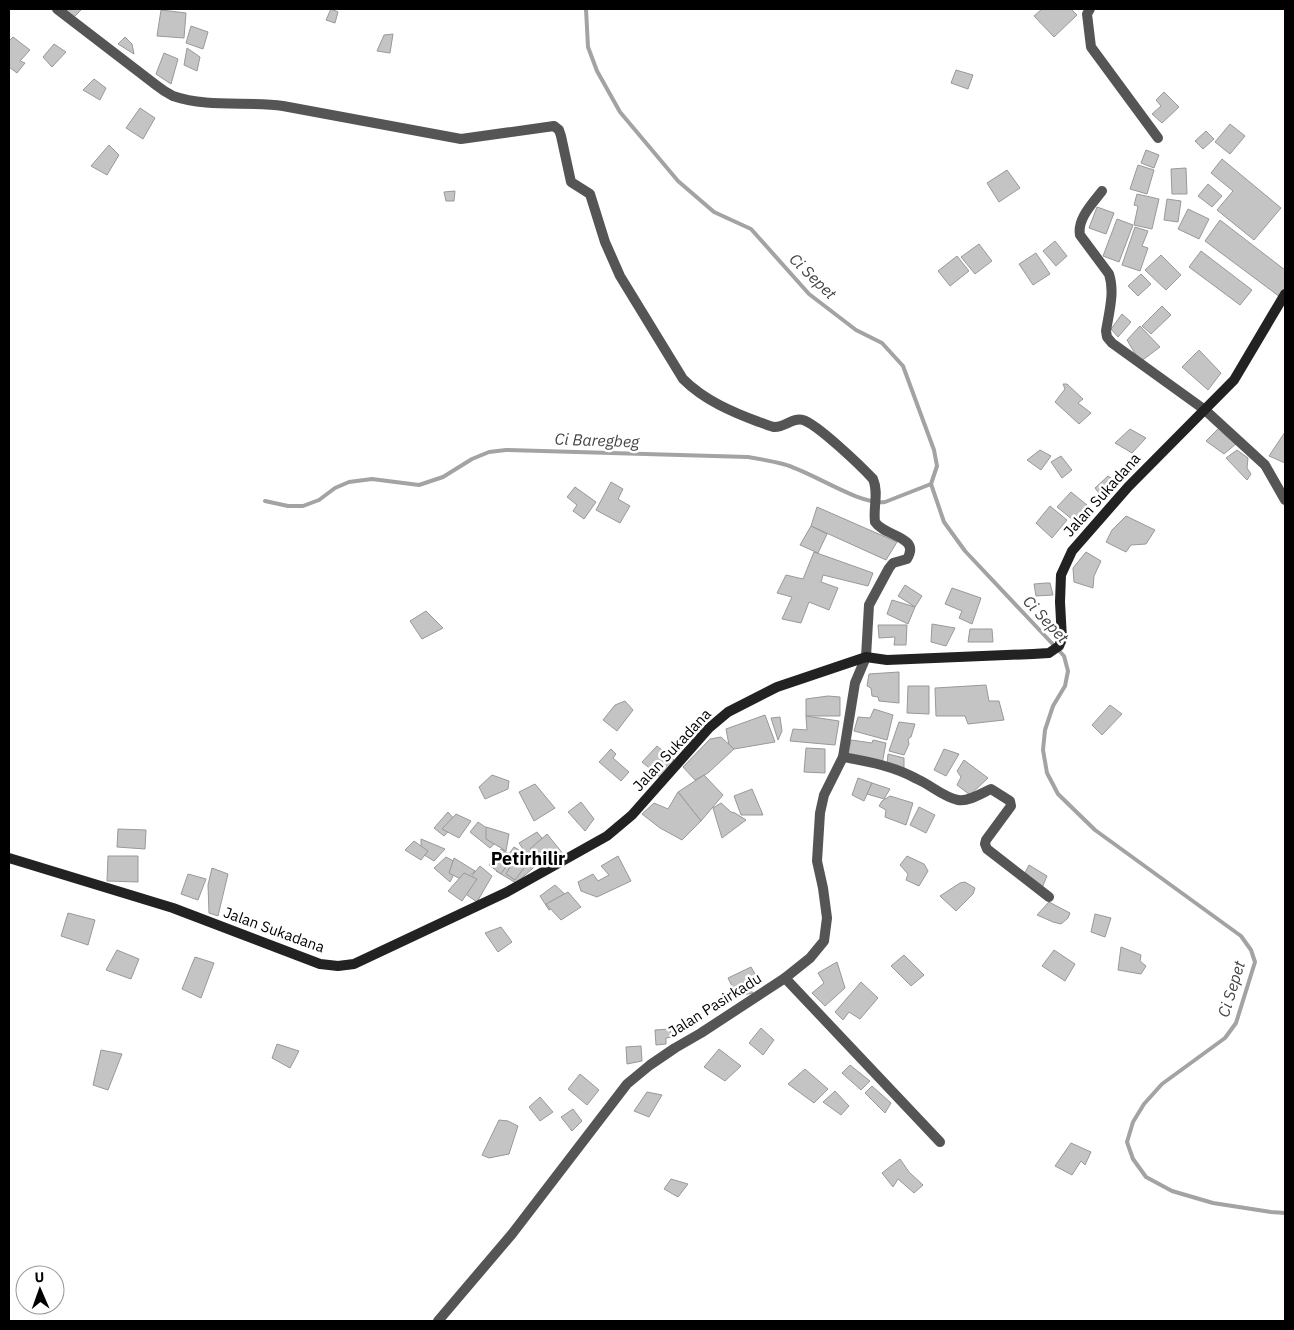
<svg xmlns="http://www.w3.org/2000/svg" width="1294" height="1330" font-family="'IBM Plex Sans',sans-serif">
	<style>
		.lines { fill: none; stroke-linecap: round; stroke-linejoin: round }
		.stream { stroke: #a3a3a3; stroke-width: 4 }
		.building { fill: #c4c4c4; stroke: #999 }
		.street { stroke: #555; stroke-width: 10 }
		.secondary { stroke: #222; stroke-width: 10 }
		.labels { text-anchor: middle; stroke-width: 5; stroke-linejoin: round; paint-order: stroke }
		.street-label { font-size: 15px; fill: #000; stroke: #fff }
		.water-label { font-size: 16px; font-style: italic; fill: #444; stroke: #fff }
		.quarter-label { font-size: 18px; font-weight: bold; fill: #000; stroke: #fff }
	</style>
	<rect width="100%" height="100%" fill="#fff"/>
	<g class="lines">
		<g class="stream">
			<polyline points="586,9 588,47 597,71 620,112 678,181 714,212 751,229 809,294 856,330 882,343 903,366 934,450 937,466 931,484 944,522 965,551 1064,656 1068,671 1065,686 1053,706 1045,730 1043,750 1047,773 1058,794 1095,830 1241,936 1251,950 1255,962 1236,1023 1225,1038 1162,1084 1144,1104 1133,1122 1127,1142 1133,1159 1146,1177 1172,1191 1213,1203 1271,1212 1285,1213"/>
			<path d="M265,501L288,506H303L319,500L335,488L349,482L372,479L419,485L443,477L472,459L489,452L506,450L748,457C760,459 772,461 783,464C811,471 858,505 885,502L931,484"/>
		</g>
	</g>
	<g class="building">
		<polygon points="65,9 82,9 74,17"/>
		<polygon points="331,9 338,12 335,23 326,20"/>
		<polygon points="1042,9 1071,9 1077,15 1054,37 1034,16"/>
		<polygon points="161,10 186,13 184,38 157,36"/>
		<polygon points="191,26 208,32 203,49 186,43"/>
		<polygon points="393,34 390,53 377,51 384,35"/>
		<polygon points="13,37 30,50 20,61 25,63 17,73 9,67 9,41"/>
		<polygon points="125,37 132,44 134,54 118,44"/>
		<polygon points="54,44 66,52 52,67 43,57"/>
		<polygon points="187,48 200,57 197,71 184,65"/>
		<polygon points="164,53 178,59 171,84 156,74"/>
		<polygon points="956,70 973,75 968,89 951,83"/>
		<polygon points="94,79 106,88 100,100 83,90"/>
		<polygon points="1164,92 1179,107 1162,123 1152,114 1161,106 1156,100"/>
		<polygon points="140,108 155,118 143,139 126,128"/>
		<polygon points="1230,124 1245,136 1230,154 1215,142"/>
		<polygon points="1206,131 1214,139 1203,149 1195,141"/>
		<polygon points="109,145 119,155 107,175 91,166"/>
		<polygon points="1146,150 1159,155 1154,168 1141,163"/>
		<polygon points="1222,159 1281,208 1254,240 1217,210 1233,191 1211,173"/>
		<polygon points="1138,165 1154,170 1147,194 1130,189"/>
		<polygon points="1186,168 1187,194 1172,194 1171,169"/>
		<polygon points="1007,170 1020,188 999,202 987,183"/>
		<polygon points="1208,184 1222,196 1212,207 1198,196"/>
		<polygon points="455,191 454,201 446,201 444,192"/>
		<polygon points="1137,194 1159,199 1152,229 1134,225 1138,206 1134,205"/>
		<polygon points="1167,199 1181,201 1178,222 1164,220"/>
		<polygon points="1097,207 1114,213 1106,234 1089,228"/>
		<polygon points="1188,209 1209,219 1199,239 1178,229"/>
		<polygon points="1117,219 1133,225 1119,262 1103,256"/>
		<polygon points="1220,220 1285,270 1285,289 1280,297 1205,241"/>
		<polygon points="1135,227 1148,231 1142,246 1148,248 1140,271 1122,265"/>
		<polygon points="1055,241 1067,256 1056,266 1043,251"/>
		<polygon points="979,244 992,261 975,274 961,257"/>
		<polygon points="1201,251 1252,290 1240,305 1189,267"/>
		<polygon points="1036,253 1050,274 1033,285 1019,264"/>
		<polygon points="1161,255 1181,275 1166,290 1145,270"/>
		<polygon points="957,256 969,271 950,286 938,271"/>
		<polygon points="1141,274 1151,284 1138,296 1128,286"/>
		<polygon points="1162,306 1171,315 1151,334 1142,326"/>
		<polygon points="1122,314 1131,322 1118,337 1111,329"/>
		<polygon points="1140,326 1160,347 1140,362 1127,340"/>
		<polygon points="1199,350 1221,373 1208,390 1182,367"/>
		<polygon points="1063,384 1067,384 1083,399 1078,403 1091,413 1079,424 1055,402 1065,389"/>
		<polygon points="1220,427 1237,443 1224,454 1206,441"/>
		<polygon points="1130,429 1146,438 1132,453 1115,443"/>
		<polygon points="1285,432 1285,463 1269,456"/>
		<polygon points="1040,450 1051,456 1041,470 1027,460"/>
		<polygon points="1237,450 1248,458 1247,468 1251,474 1247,480 1226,458"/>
		<polygon points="1061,456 1072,470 1062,478 1051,462"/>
		<polygon points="1108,476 1120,484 1102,497 1095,488"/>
		<polygon points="611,482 623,489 618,499 630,506 620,523 596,510"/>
		<polygon points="575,487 596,502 584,519 573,511 577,505 567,497"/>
		<polygon points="1071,492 1087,505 1073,520 1057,507"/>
		<polygon points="1050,506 1067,520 1052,538 1036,523"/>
		<polygon points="817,507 897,542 886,560 811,526"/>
		<polygon points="1126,516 1155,530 1146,544 1131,545 1126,552 1106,542 1112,530"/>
		<polygon points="811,526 827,534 818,553 800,545"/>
		<polygon points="814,552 873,573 868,586 823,575 821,582 838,588 829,610 809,602 801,623 782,619 792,597 777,593 786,575 803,579"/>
		<polygon points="1086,552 1101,561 1094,576 1093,588 1074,582 1073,568"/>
		<polygon points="1046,583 1050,583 1053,595 1036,596 1034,584"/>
		<polygon points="905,585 922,596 915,607 898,596"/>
		<polygon points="952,588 981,598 972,624 959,618 962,611 945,604"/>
		<polygon points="892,600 915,607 908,624 887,614"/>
		<polygon points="426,611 443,628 422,639 410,621"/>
		<polygon points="932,624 955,628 946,646 931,642"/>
		<polygon points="878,625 907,625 906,645 894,645 895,637 879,638"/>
		<polygon points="970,629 992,629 993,642 968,642"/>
		<polygon points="899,672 899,703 879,701 878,697 872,696 871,688 867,686 869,674"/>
		<polygon points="986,685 989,701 999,701 1004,720 968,724 965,716 936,716 935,688"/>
		<polygon points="908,686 929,686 929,714 907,713"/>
		<polygon points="828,696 840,697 840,716 806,716 806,699"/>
		<polygon points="625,701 633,710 617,731 603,720 615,705"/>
		<polygon points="1110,705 1122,714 1102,735 1092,725"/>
		<polygon points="874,709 893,715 887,740 854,731 858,717 870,718"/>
		<polygon points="765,715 775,742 734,749 729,745 726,729"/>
		<polygon points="806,716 839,721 835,745 790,741 793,729 807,730"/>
		<polygon points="780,717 782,731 778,740 771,718"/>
		<polygon points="899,722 915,724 911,737 908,739 909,744 904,755 889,751"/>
		<polygon points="721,737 734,749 708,773 695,780 683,767 710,739"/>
		<polygon points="851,740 872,743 873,740 886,743 882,764 848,755"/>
		<polygon points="657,746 674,760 660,777 642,762"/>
		<polygon points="806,748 825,749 825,773 804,772"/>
		<polygon points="611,749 616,754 613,758 629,772 621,781 599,762"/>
		<polygon points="944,749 959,754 946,776 934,770"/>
		<polygon points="888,754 904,758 904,768 887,765"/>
		<polygon points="964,760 988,778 970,795 957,785 961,777 957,771"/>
		<polygon points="492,775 509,781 508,789 485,799 479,787"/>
		<polygon points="704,775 723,795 701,821 678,792"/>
		<polygon points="858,778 872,783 864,801 852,795"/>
		<polygon points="872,783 890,789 884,799 867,794"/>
		<polygon points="535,784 555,808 534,821 519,792"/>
		<polygon points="752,789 763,815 741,815 734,796"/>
		<polygon points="678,792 701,821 682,840 660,828 642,814 654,803 668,809"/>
		<polygon points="890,796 913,803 906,825 885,817 886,810 879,806 882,801"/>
		<polygon points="581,802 594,819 585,831 568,812"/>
		<polygon points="721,803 731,812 735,813 746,820 722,838 713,808"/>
		<polygon points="919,807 935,815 926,833 910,825"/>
		<polygon points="448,812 457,822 444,836 434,828"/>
		<polygon points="456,814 471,821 459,838 442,829"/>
		<polygon points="478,822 501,838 490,848 470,832"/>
		<polygon points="486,827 509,834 506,851 486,839"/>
		<polygon points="118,829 146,830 145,849 117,847"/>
		<polygon points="537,832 550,848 538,856 535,850 527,855 519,843"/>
		<polygon points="547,834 564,855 547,865 530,849"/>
		<polygon points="421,839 445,849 434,861 421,853"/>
		<polygon points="414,841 428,851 421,860 405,850"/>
		<polygon points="514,847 540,862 516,883 496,871"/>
		<polygon points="501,849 513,856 501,874 489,865"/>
		<polygon points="108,856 138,856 138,882 107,881"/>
		<polygon points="618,856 631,881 597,897 581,891 578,882 593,874 598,881 609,875 601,866"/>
		<polygon points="907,856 924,864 928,871 919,886 906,880 908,874 900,865"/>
		<polygon points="446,857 459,864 450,882 434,868"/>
		<polygon points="454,858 475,871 464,881 449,873"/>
		<polygon points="515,858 527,864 515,880 506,874"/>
		<polygon points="1029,865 1047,876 1042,888 1024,875"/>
		<polygon points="480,866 492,876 477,902 460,890"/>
		<polygon points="212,868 228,874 218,916 209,913 208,885"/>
		<polygon points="464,873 477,879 462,901 448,891"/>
		<polygon points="188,874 206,879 198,900 181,894"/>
		<polygon points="965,882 975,888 973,894 956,911 940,896 960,883"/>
		<polygon points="555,885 569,898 549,910 540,896"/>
		<polygon points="568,892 581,907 561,920 546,904"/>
		<polygon points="1049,902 1070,913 1068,918 1061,924 1053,922 1037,915"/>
		<polygon points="68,913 95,920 88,945 61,936"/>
		<polygon points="1095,914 1111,918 1105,937 1091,932"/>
		<polygon points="501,927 512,942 498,952 485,933"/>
		<polygon points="1121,947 1141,955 1140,961 1146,966 1141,974 1118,970"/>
		<polygon points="117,950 139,959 131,979 106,970"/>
		<polygon points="1054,950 1075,964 1065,981 1042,966"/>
		<polygon points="904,955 924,975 911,986 891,966"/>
		<polygon points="195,957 214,963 201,998 182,989"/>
		<polygon points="837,962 845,988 825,1006 812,993 824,983 818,973"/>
		<polygon points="751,967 758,979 746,984 753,993 737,996 728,978"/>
		<polygon points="861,982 878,998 860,1019 849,1012 843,1020 835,1012"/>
		<polygon points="761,1028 774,1040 763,1055 749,1043"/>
		<polygon points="670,1029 672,1037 666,1038 666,1044 656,1045 655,1030"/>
		<polygon points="277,1044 299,1051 290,1068 272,1058"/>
		<polygon points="641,1046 642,1061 627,1064 626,1047"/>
		<polygon points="719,1049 741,1066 725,1081 704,1067"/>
		<polygon points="101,1050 122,1054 108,1090 93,1085"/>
		<polygon points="850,1065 870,1081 861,1090 842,1073"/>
		<polygon points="805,1069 828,1089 814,1103 788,1084"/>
		<polygon points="580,1074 599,1090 587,1105 568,1089"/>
		<polygon points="872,1086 891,1103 885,1113 865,1093"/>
		<polygon points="835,1091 849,1106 841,1115 823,1102"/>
		<polygon points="647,1092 662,1095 649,1117 634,1111"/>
		<polygon points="540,1097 553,1112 540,1121 529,1107"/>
		<polygon points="573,1109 582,1121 572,1131 561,1117"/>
		<polygon points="499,1120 508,1121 518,1126 509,1154 489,1158 482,1155"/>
		<polygon points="1071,1143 1091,1152 1085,1165 1081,1161 1072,1175 1055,1166"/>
		<polygon points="900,1159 909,1172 923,1185 914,1193 898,1179 893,1187 882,1173"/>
		<polygon points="671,1179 688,1184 678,1197 664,1189"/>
	</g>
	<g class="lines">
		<g class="street">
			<path d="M57,9L156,85C161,89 167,93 173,96C208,108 246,101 283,106L461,139L554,126L559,130L561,136L571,182L590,194L605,242L620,276L683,379C704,400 732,412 759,422C763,423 769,426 774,427C784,428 793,417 803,420C817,424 861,466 873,479C879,493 873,507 875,522C885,537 921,536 907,559L893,563L889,568L869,605L866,657L855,683L843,757L824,795L820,813L817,861L823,888L827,918L824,941L810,958L785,978L701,1033L675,1048L650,1065L627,1084L512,1234L438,1321"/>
			<polyline points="1090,9 1087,14 1091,47 1158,138"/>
			<path d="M1102,191C1092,204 1077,219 1080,235L1109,274C1115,292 1109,312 1106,331L1107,337L1112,343L1205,410L1265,465L1285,500"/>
			<path d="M843,757C870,762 893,766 917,779C931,785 943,797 958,800C969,802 982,793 991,789L1010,801L1011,806L986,840L985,844L987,849L1049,897"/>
			<polyline points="785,978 940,1142"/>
		</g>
		<polyline class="secondary" points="9,858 173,908 320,964 338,966 354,964 507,892 607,836 632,815 709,728 728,712 777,687 866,657 887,660 1033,654 1049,653 1059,646 1062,639 1060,602 1061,575 1072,551 1128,487 1234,380 1285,294"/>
	</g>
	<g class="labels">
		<g class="street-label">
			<text transform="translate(1102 495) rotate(-48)" y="5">Jalan Sukadana</text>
			<text transform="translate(672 750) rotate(-47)" y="5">Jalan Sukadana</text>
			<text transform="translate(274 930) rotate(20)" y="5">Jalan Sukadana</text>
			<text transform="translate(715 1005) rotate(-32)" y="5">Jalan Pasirkadu</text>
		</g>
		<g class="water-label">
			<text transform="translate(813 276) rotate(44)" y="6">Ci Sepet</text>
			<text transform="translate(597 440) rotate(2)" y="6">Ci Baregbeg</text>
			<text transform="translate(1046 619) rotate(47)" y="6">Ci Sepet</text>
			<text transform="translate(1231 989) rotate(-73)" y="6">Ci Sepet</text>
		</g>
		<g class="quarter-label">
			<text x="528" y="865">Petirhilir</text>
		</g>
	</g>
	<rect width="1294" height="1330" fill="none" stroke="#000000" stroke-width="20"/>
	<g transform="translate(40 1290) rotate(358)"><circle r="24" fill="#ffffff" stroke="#999999"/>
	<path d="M0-4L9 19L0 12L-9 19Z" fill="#000000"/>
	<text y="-8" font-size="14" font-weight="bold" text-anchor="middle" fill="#000000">U</text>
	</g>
</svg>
